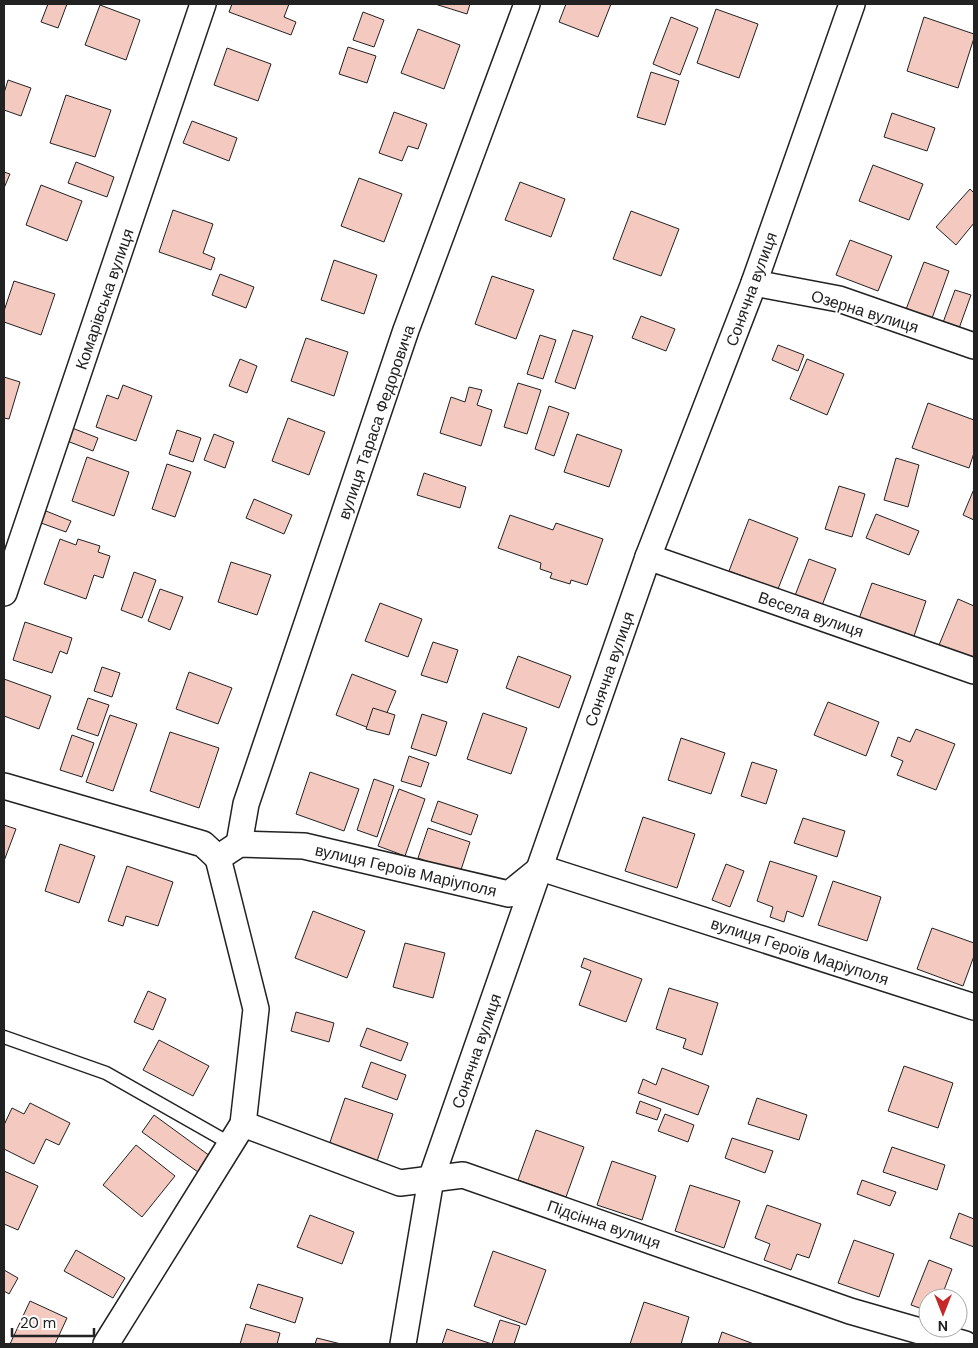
<svg xmlns="http://www.w3.org/2000/svg" width="978" height="1348" font-family="'DM Sans',sans-serif">
	<style>
		.building { fill: #f3c9c0; stroke: #222 }
		.lines { fill: none; stroke-linecap: round; stroke-linejoin: round }
		.lane-casing { stroke: #222; stroke-width: 15 }
		.street-casing { stroke: #222; stroke-width: 28 }
		.lane { stroke: #fff; stroke-width: 12 }
		.street { stroke: #fff; stroke-width: 25 }
		.labels { text-anchor: middle; stroke-width: 4; stroke-linejoin: round; paint-order: stroke }
		.street-label { font-size: 16px; fill: #222; stroke: #fff }
	</style>
	<rect width="100%" height="100%" fill="#fff"/>
	<g class="building">
		<polygon points="48,4 67,4 58,28 41,22"/>
		<polygon points="232,4 289,4 284,17 296,22 291,35 229,12"/>
		<polygon points="435,4 470,4 467,14"/>
		<polygon points="566,4 611,4 598,37 559,22"/>
		<polygon points="100,5 140,20 126,60 85,45"/>
		<polygon points="716,9 758,24 739,78 697,63"/>
		<polygon points="363,12 384,20 374,47 353,40"/>
		<polygon points="671,17 698,28 680,75 653,64"/>
		<polygon points="924,17 974,34 974,38 958,88 907,71"/>
		<polygon points="418,29 460,45 444,89 401,73"/>
		<polygon points="348,47 376,56 367,83 339,74"/>
		<polygon points="227,48 271,64 258,101 214,85"/>
		<polygon points="651,72 679,81 665,125 637,117"/>
		<polygon points="8,80 31,88 21,116 4,110 4,93"/>
		<polygon points="66,95 111,110 95,157 50,143"/>
		<polygon points="394,112 427,124 418,149 408,146 402,161 379,153"/>
		<polygon points="892,113 935,128 927,151 884,137"/>
		<polygon points="192,121 237,138 229,161 183,143"/>
		<polygon points="76,162 114,177 107,197 68,183"/>
		<polygon points="873,165 923,184 909,220 859,201"/>
		<polygon points="4,172 10,174 4,188"/>
		<polygon points="359,178 402,194 384,242 341,226"/>
		<polygon points="520,182 565,199 551,237 505,220"/>
		<polygon points="41,185 82,201 67,241 26,225"/>
		<polygon points="970,189 974,193 974,223 956,245 936,227"/>
		<polygon points="173,210 213,224 203,253 215,258 211,270 159,252"/>
		<polygon points="631,211 679,229 661,276 613,259"/>
		<polygon points="850,240 892,256 878,291 836,275"/>
		<polygon points="334,260 377,275 364,314 321,300"/>
		<polygon points="924,262 949,271 931,321 905,312"/>
		<polygon points="220,274 254,287 246,308 212,295"/>
		<polygon points="492,276 534,290 516,339 475,324"/>
		<polygon points="14,281 55,294 41,335 4,322 4,311"/>
		<polygon points="955,290 971,295 957,334 941,328"/>
		<polygon points="641,316 675,329 666,351 632,338"/>
		<polygon points="573,330 593,336 575,389 555,382"/>
		<polygon points="540,335 556,340 543,379 527,374"/>
		<polygon points="306,338 348,352 334,396 291,381"/>
		<polygon points="778,345 804,355 798,371 772,360"/>
		<polygon points="240,359 257,366 247,393 229,386"/>
		<polygon points="807,359 844,374 827,415 790,399"/>
		<polygon points="4,377 20,382 9,419 4,418"/>
		<polygon points="518,383 541,390 527,434 504,427"/>
		<polygon points="123,385 152,396 136,441 96,427 107,395 118,399"/>
		<polygon points="469,387 482,390 477,405 492,410 481,446 440,433 451,397 465,402"/>
		<polygon points="928,403 974,420 974,453 969,468 912,448"/>
		<polygon points="549,406 569,413 554,456 535,449"/>
		<polygon points="288,418 325,432 309,475 272,461"/>
		<polygon points="72,428 98,438 93,451 67,441"/>
		<polygon points="177,430 201,438 193,462 169,454"/>
		<polygon points="214,434 234,442 225,468 204,460"/>
		<polygon points="577,434 622,450 609,487 564,472"/>
		<polygon points="87,457 129,472 114,516 72,501"/>
		<polygon points="896,458 919,465 908,507 884,500"/>
		<polygon points="167,464 191,472 175,517 152,509"/>
		<polygon points="424,473 466,487 460,508 417,495"/>
		<polygon points="839,486 865,494 852,537 825,529"/>
		<polygon points="974,489 974,520 963,515"/>
		<polygon points="254,499 292,515 284,534 246,518"/>
		<polygon points="46,511 71,521 66,532 41,523"/>
		<polygon points="876,514 919,531 909,555 866,538"/>
		<polygon points="510,515 553,530 556,523 603,539 587,585 571,580 570,584 550,578 552,573 540,569 541,563 498,548"/>
		<polygon points="749,519 798,538 778,589 729,571"/>
		<polygon points="60,539 76,545 78,539 100,546 98,552 110,556 103,578 94,575 86,599 44,584"/>
		<polygon points="809,559 836,569 818,616 791,606"/>
		<polygon points="231,562 271,575 257,615 218,602"/>
		<polygon points="134,572 156,580 142,618 121,610"/>
		<polygon points="872,583 926,601 911,645 856,627"/>
		<polygon points="160,589 183,597 170,630 148,621"/>
		<polygon points="958,599 974,606 974,666 937,650"/>
		<polygon points="380,603 422,619 408,657 365,641"/>
		<polygon points="25,622 72,638 67,654 60,651 52,673 13,660"/>
		<polygon points="433,642 458,650 447,683 421,675"/>
		<polygon points="518,656 571,676 559,708 506,688"/>
		<polygon points="102,667 120,673 112,697 94,691"/>
		<polygon points="189,672 232,688 218,724 176,709"/>
		<polygon points="352,674 396,691 379,732 336,715"/>
		<polygon points="4,679 51,696 39,729 4,716"/>
		<polygon points="88,698 109,705 98,736 77,729"/>
		<polygon points="828,702 879,722 866,756 814,735"/>
		<polygon points="373,708 395,715 389,735 366,729"/>
		<polygon points="483,713 527,728 511,774 467,759"/>
		<polygon points="422,714 447,722 436,756 411,748"/>
		<polygon points="110,715 137,724 113,791 86,782"/>
		<polygon points="916,729 955,744 936,790 897,775 903,761 891,756 898,737 910,742"/>
		<polygon points="170,732 219,748 199,808 150,791"/>
		<polygon points="72,735 94,743 82,777 60,770"/>
		<polygon points="681,738 725,753 711,794 668,780"/>
		<polygon points="409,756 429,763 421,787 401,781"/>
		<polygon points="752,762 777,770 766,804 741,796"/>
		<polygon points="310,772 359,789 344,831 296,814"/>
		<polygon points="374,779 394,786 377,837 357,830"/>
		<polygon points="399,789 425,799 405,856 378,846"/>
		<polygon points="438,801 478,815 471,835 431,821"/>
		<polygon points="643,817 695,834 677,888 625,871"/>
		<polygon points="803,818 845,831 837,857 794,843"/>
		<polygon points="4,825 16,829 4,861"/>
		<polygon points="428,828 470,842 460,873 418,858"/>
		<polygon points="60,844 95,856 79,903 45,891"/>
		<polygon points="770,861 817,876 803,917 787,911 784,922 770,917 773,907 757,901"/>
		<polygon points="726,864 744,871 730,907 712,900"/>
		<polygon points="127,866 173,882 158,926 126,916 123,926 108,921"/>
		<polygon points="833,881 881,897 867,941 818,925"/>
		<polygon points="313,911 365,931 347,978 295,958"/>
		<polygon points="932,928 974,943 974,956 963,986 917,969"/>
		<polygon points="405,943 445,953 433,998 393,987"/>
		<polygon points="584,958 642,979 626,1022 579,1005 591,971 581,967"/>
		<polygon points="669,988 718,1003 702,1055 683,1048 686,1039 656,1029"/>
		<polygon points="148,991 166,999 153,1030 134,1022"/>
		<polygon points="296,1012 334,1023 329,1042 291,1031"/>
		<polygon points="367,1028 408,1043 401,1061 360,1046"/>
		<polygon points="159,1040 209,1066 193,1096 143,1070"/>
		<polygon points="371,1062 406,1075 397,1100 362,1087"/>
		<polygon points="904,1066 953,1083 938,1128 888,1111"/>
		<polygon points="662,1068 709,1086 698,1115 638,1093 643,1079 656,1085"/>
		<polygon points="345,1098 393,1114 375,1167 327,1151"/>
		<polygon points="757,1098 807,1115 799,1140 748,1124"/>
		<polygon points="640,1101 661,1109 657,1120 636,1113"/>
		<polygon points="30,1103 70,1123 59,1145 46,1139 34,1164 4,1149 4,1125 12,1108 24,1114"/>
		<polygon points="665,1114 694,1125 688,1142 658,1131"/>
		<polygon points="154,1115 210,1156 198,1172 142,1132"/>
		<polygon points="536,1130 584,1147 566,1197 518,1180"/>
		<polygon points="732,1138 773,1151 765,1173 725,1158"/>
		<polygon points="136,1145 175,1176 142,1217 103,1185"/>
		<polygon points="892,1147 945,1165 937,1190 883,1172"/>
		<polygon points="612,1161 656,1176 642,1220 597,1205"/>
		<polygon points="4,1171 38,1186 18,1230 4,1224"/>
		<polygon points="862,1180 896,1192 890,1206 857,1194"/>
		<polygon points="690,1185 740,1201 724,1248 675,1231"/>
		<polygon points="767,1205 821,1224 809,1258 797,1254 791,1270 764,1260 770,1244 755,1238"/>
		<polygon points="959,1213 974,1219 974,1247 950,1238"/>
		<polygon points="310,1215 354,1232 342,1264 297,1247"/>
		<polygon points="854,1240 894,1254 879,1297 838,1283"/>
		<polygon points="76,1250 125,1278 113,1298 64,1271"/>
		<polygon points="493,1251 546,1270 526,1325 474,1306"/>
		<polygon points="929,1260 952,1269 941,1298 928,1298 928,1311 911,1305"/>
		<polygon points="4,1270 18,1278 9,1294 4,1291"/>
		<polygon points="258,1284 303,1298 295,1323 250,1308"/>
		<polygon points="30,1301 67,1318 55,1344 10,1344"/>
		<polygon points="644,1302 689,1317 681,1344 630,1344"/>
		<polygon points="500,1320 520,1326 514,1344 442,1344 447,1329 492,1344"/>
		<polygon points="246,1324 280,1333 277,1344 240,1344"/>
		<polygon points="722,1332 754,1344 718,1344"/>
		<polygon points="317,1338 341,1344 315,1344"/>
	</g>
	<g class="lines">
		<g class="lane-casing">
			<polyline id="lane" points="4,1037 106,1073 231,1144"/>
		</g>
		<g class="street-casing">
			<g id="street">
				<polyline points="754,283 839,299 974,346"/>
				<polyline points="648,557 974,671"/>
				<polyline points="4,593 203,4"/>
				<polyline points="4,786 203,844 218,858 239,844 304,846 509,894 541,868 974,1007"/>
				<polyline points="239,844 246,804 406,330 527,4"/>
				<polyline points="243,1124 400,1183 463,1175 850,1311 965,1344"/>
				<polyline points="106,1344 243,1124 256,1009 218,858"/>
				<polyline points="403,1344 431,1179 648,557 754,283 852,4"/>
			</g>
		</g>
		<use href="#lane" class="lane"/>
		<use href="#street" class="street"/>
	</g>
	<g class="labels">
		<g class="street-label">
			<text transform="translate(751 289) rotate(-70)" y="6">Сонячна вулиця</text>
			<text transform="translate(104 299) rotate(-71)" y="6">Комарівська вулиця</text>
			<text transform="translate(865 311) rotate(17)" y="6">Озерна вулиця</text>
			<text transform="translate(376 422) rotate(-71)" y="6">вулиця Тараса Федоровича</text>
			<text transform="translate(811 614) rotate(19)" y="6">Весела вулиця</text>
			<text transform="translate(609 669) rotate(-71)" y="6">Сонячна вулиця</text>
			<text transform="translate(406 870) rotate(13)" y="6">вулиця Героїв Маріуполя</text>
			<text transform="translate(800 951) rotate(18)" y="6">вулиця Героїв Маріуполя</text>
			<text transform="translate(476 1051) rotate(-71)" y="6">Сонячна вулиця</text>
			<text transform="translate(604 1224) rotate(19)" y="6">Підсінна вулиця</text>
		</g>
	</g>
	<rect width="978" height="1348" fill="none" stroke="#222222" stroke-width="10"/>
	<g transform="translate(943 1313) rotate(180)"><circle r="24" fill="#ffffff" stroke="#a7a7a7"/>
	<path d="M0-4L9 19L0 12L-9 19Z" fill="#c62828"/>
	<text y="-8" font-size="14" font-weight="bold" text-anchor="middle" fill="#222222">N</text>
	</g>
	<path d="M12 1328v8h82v-8" fill="none" stroke="#222222" stroke-width="2.5"/>
	<text x="20" y="1328" font-size="15" fill="#222222" stroke="#ffffff" stroke-width="4" paint-order="stroke">20 m</text>
</svg>
